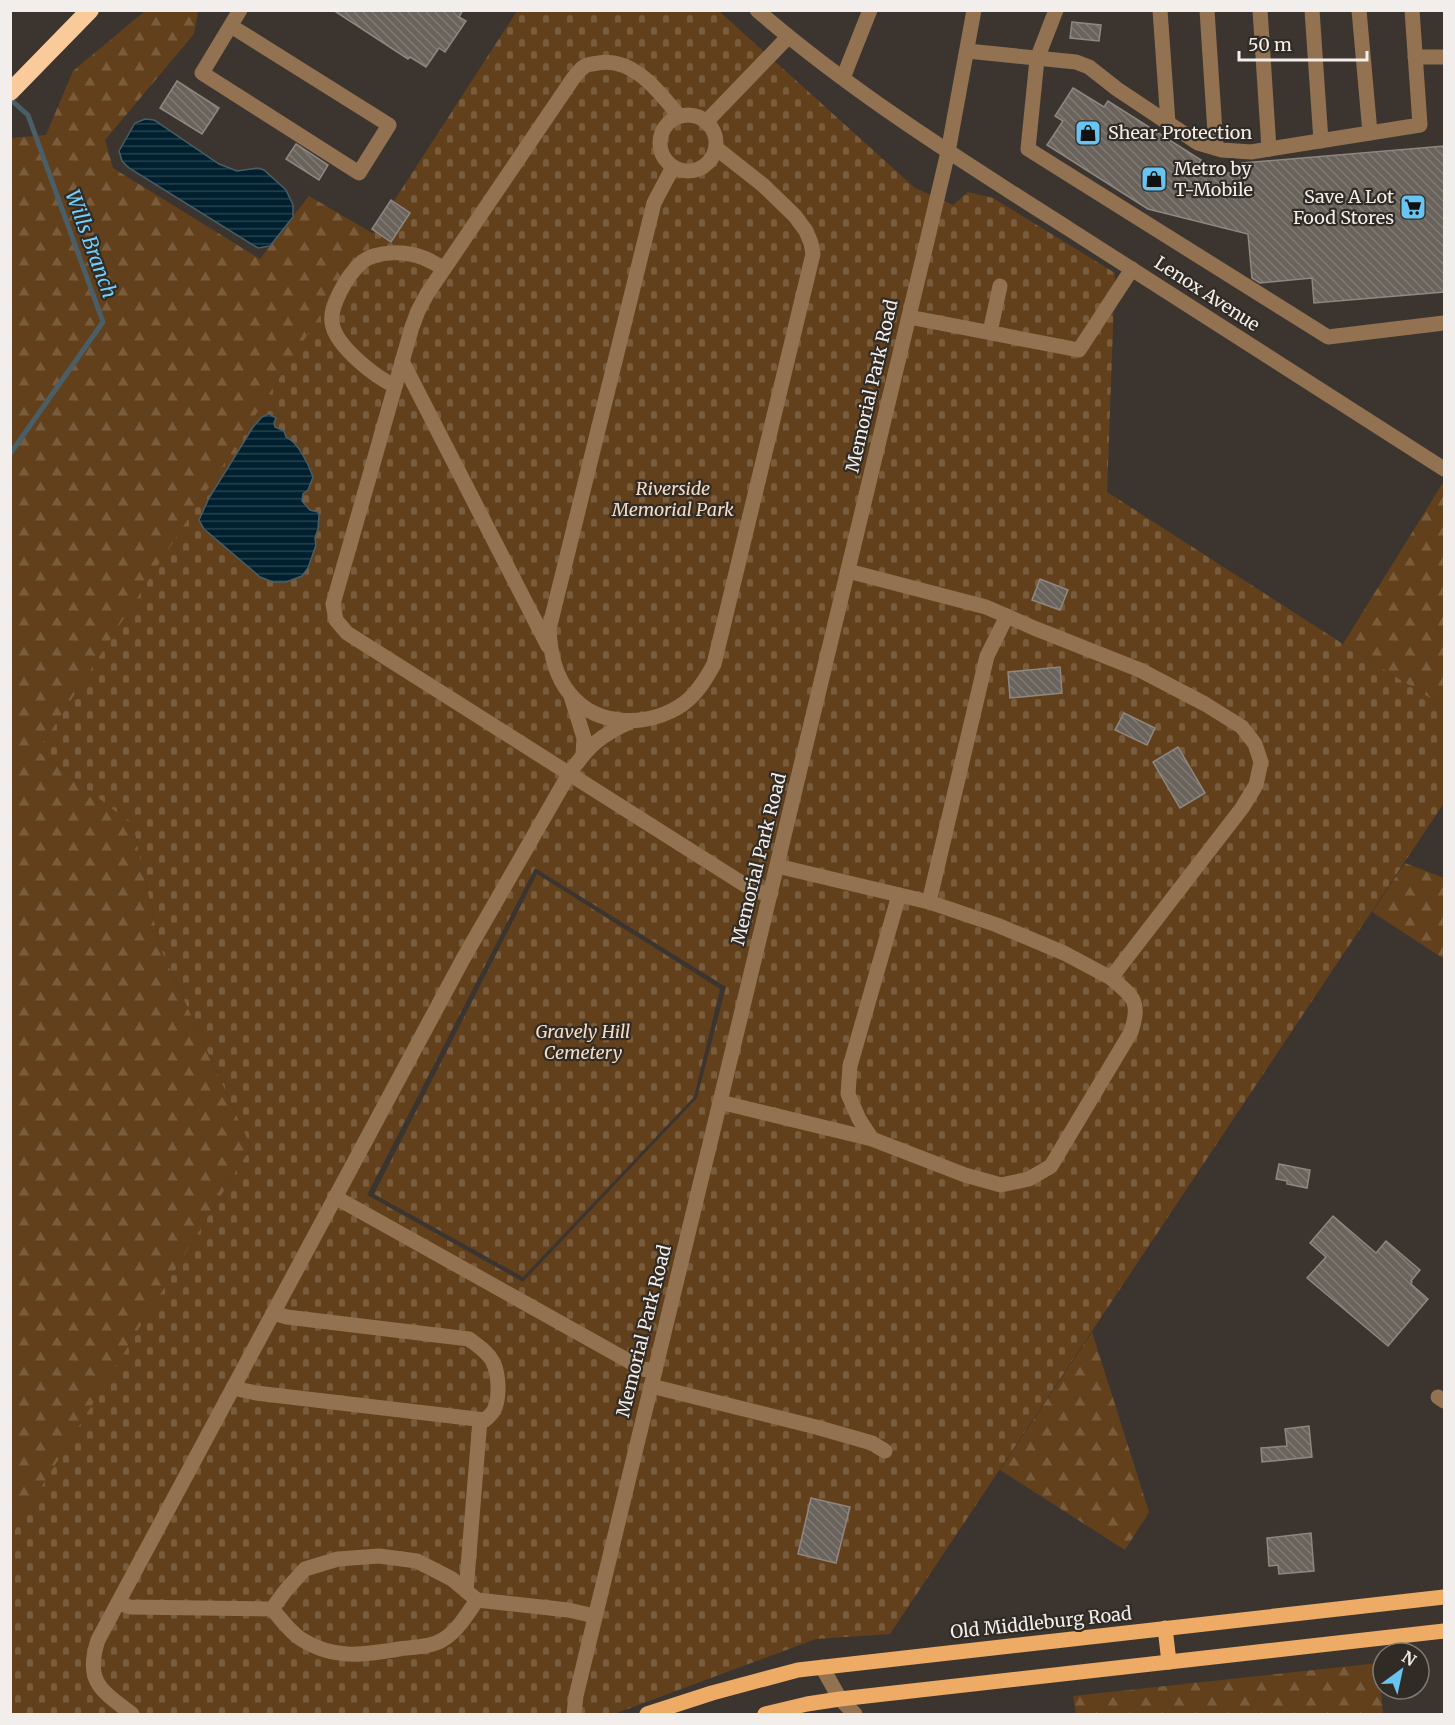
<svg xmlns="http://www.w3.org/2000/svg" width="1455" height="1725" font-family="Merriweather,serif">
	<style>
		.forest { fill: url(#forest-firs) }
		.cemetery { fill: url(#cemetery-stones); fill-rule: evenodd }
		.water { fill: url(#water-rules); stroke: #495e67; stroke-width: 1.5 }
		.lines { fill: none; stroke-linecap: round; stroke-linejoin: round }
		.stream { stroke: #495e67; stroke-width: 5 }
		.building { fill: url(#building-back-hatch); stroke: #8f8780; stroke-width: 1.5 }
		.minor { stroke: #937251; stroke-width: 15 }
		.major { stroke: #eeab65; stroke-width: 15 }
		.highway { stroke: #fbca9b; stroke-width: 18 }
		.labels { text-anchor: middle; stroke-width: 4.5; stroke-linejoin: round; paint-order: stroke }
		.poi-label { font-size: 18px; fill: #f2eeeb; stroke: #312b25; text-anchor: start }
		.street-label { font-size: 18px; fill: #f2eeeb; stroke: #312b25 }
		.park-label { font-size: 18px; font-style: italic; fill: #f6dcc4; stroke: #312b25 }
		.water-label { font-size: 20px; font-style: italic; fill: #74d0fd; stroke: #312b25 }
	</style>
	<defs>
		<pattern id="forest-firs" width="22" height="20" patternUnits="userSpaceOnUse" patternTransform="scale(1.5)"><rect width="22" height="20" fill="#62401b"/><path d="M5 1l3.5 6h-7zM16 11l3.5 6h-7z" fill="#795c3c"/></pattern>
		<pattern id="cemetery-stones" width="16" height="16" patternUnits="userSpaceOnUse" patternTransform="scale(1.5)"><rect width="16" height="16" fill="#62401b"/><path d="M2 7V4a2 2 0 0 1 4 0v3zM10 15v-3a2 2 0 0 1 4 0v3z" fill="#795c3c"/></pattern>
		<pattern id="water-rules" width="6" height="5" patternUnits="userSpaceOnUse" patternTransform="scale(1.5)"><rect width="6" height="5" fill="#00202f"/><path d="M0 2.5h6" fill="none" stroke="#26414d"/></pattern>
		<pattern id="building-back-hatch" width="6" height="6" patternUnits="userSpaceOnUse" patternTransform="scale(1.5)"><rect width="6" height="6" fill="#6a635c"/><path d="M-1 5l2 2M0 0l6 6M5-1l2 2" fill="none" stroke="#807a74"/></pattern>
	</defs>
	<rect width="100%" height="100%" fill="#3c352f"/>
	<g class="forest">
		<polygon points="145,11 198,11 194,34 105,140 113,168 260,259 309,196 374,234 38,751 133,825 160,947 251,1147 11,1538 11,138 46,135 73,71"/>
		<polygon points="1444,481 1444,707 1343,644"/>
		<polygon points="1405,863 1444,878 1444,959 1372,912"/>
		<polygon points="1092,1332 1149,1512 1125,1550 1000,1470"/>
		<polygon points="1379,1663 1383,1714 1076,1714 1073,1696"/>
	</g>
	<g class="cemetery">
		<path d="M517,11H719L915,188L953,205L968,192L993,198L1115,273L1107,492L1343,644L1444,707V803L890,1634L816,1639L614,1714H11L10,1538L251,1147L160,947L133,825L38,751ZM535,868L726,987L697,1098L523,1282L367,1195Z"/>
		<polygon points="537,874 720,989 694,1097 523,1277 374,1194"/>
	</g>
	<g class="water">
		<polygon points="145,119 154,120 219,164 237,171 258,168 264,170 286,190 293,205 293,217 270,246 258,248 129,168 122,161 119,151 135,123"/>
		<path d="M269,414L276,418L274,423L275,427L284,431L286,437C298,442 309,465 313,477L308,490L303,494L302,501L310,510L318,512L319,515L318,529L315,538L316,545L308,568L302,576L286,582H273L260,577L204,529L199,520L209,498L253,427L262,417Z"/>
	</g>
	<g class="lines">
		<polyline class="stream" points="10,99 28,115 103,322 10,454"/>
	</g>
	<g class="building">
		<polygon points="333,10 463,10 459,17 466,21 445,52 439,48 426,67 410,57 408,59"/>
		<polygon points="1072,22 1101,25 1099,41 1070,38"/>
		<polygon points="177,81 219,108 202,134 160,108"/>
		<polygon points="1073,88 1104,107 1108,101 1201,160 1195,168 1227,173 1243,172 1242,163 1444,146 1444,292 1314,303 1312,278 1260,283 1252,278 1248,234 1148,209 1047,145 1063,121 1055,116"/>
		<polygon points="296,144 328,165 319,180 286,159"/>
		<polygon points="391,200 410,213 391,242 372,229"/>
		<polygon points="1040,579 1068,590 1060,610 1032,600"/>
		<polygon points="1060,667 1062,693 1010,698 1008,672"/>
		<polygon points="1124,713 1155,728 1147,745 1115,730"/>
		<polygon points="1178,747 1205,793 1180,808 1153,762"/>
		<polygon points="1279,1164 1310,1170 1307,1188 1287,1184 1287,1181 1276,1179"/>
		<polygon points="1333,1216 1376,1253 1386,1241 1420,1270 1411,1281 1412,1282 1411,1284 1428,1299 1388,1346 1307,1278 1326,1257 1310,1243"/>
		<polygon points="1309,1426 1312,1457 1262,1462 1261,1448 1287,1446 1285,1429"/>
		<polygon points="811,1498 850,1507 836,1563 798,1554"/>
		<polygon points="1311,1533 1314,1571 1279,1574 1278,1565 1269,1566 1267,1538"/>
	</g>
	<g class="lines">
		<g class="minor">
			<path d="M757,10C853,93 962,161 1069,229C1194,309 1319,389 1444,469"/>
			<polyline points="1056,10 1037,59 1028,149 1328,337 1444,323"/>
			<polyline points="1160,10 1168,123"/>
			<polyline points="1207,10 1216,148"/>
			<polyline points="1260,10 1269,149"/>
			<polyline points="1312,10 1321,141"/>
			<polyline points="1359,10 1370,133"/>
			<polyline points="231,26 389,125 359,173 202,73 240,10"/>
			<polyline points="967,51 1076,62 1089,67 1117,89 1198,143 1222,150 1251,152 1420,125 1412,10"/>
			<polyline points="1415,57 1444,57"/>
			<polyline points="843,78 870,10"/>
			<circle cx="688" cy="143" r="28"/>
			<path d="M679,116C660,93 633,56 598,63C594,64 588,64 585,66C580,69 575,76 572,80L427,294L418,311L412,327L333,604L336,620L347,633L745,885L758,892L771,893"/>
			<polyline points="706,122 788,37"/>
			<path d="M673,167L654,203L549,629C550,652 555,676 570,694C597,728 650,727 683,704C697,694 706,679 714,664L813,254L811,243L806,231L795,216L763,185L716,148"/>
			<polyline points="909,317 1079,350 1132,269"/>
			<polyline points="990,332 1000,286"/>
			<polyline points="402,361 548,646"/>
			<path d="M395,386C375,377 339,348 333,327C329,315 335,302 340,292C345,282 353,270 362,262C378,250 406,251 424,258C431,261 438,265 444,269"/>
			<polyline points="571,696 584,738 583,754"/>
			<polyline points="777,866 929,902 997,925 1064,953 1111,978 1242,808 1256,785 1261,762 1255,744 1242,727 1205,704 1140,670 1034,628 986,607 848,571"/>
			<polyline points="929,902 987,656 1007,616"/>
			<path d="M720,1102L872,1139L965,1175L1001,1185L1029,1179L1051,1166L1131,1032C1141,1002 1134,997 1111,978"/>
			<polyline points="872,1139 859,1119 848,1094 850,1066 899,895"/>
			<polyline points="335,1197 643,1369 655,1371"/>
			<polyline points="651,1386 816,1427 872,1443 885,1451"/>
			<path d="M233,1388L256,1393L485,1420C488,1417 492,1414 494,1410C500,1397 499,1375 493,1362C488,1352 478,1346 469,1339L287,1317L273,1313"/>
			<polyline points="1438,1397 1444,1401"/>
			<polyline points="466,1591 480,1420"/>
			<polyline points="118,1603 130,1607 272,1609 286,1590 305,1569 338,1559 379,1556 417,1561 452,1579 477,1600 568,1610 595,1616"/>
			<path d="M272,1609C281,1619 290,1632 301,1639C334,1660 364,1655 399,1649C414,1647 432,1647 444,1639C458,1630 468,1613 477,1600"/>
			<polyline points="822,1667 840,1699 855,1714"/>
			<path d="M132,1714C102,1691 84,1682 98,1640L463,959L569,774C589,745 601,735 632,721"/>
			<polyline points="574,1714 576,1696 720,1102 928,237 948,152 974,10"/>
		</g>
		<g class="major">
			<polyline points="1165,1628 1169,1662"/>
			<polyline points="647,1714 712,1693 798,1670 1444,1597"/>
			<polyline points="765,1714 807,1704 840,1699 1444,1631"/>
		</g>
		<polyline class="highway" points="10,92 90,10"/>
	</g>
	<defs>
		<g id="shop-square" transform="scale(1.35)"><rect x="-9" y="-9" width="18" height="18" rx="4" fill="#68c4f0" stroke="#312b25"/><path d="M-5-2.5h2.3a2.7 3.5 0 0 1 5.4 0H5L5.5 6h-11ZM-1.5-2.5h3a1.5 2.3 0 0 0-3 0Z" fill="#111"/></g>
		<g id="supermarket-square" transform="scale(1.35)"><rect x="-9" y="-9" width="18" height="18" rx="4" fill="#68c4f0" stroke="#312b25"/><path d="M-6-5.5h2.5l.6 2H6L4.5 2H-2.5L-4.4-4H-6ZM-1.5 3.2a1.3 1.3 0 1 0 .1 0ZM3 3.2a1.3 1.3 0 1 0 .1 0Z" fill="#111"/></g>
	</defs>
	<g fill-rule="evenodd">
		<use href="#shop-square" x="1088" y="133"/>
		<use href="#shop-square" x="1154" y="179"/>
		<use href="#supermarket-square" x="1413" y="207"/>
	</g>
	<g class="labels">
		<g class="poi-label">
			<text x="1108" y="139">Shear Protection</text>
			<text x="1174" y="175">Metro by<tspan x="1174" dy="21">T-Mobile</tspan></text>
			<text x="1394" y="203" text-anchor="end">Save A Lot<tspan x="1394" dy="21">Food Stores</tspan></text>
		</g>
		<g class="street-label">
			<text transform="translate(1207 294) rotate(33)" y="6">Lenox Avenue</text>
			<text transform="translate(872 386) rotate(-77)" y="6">Memorial Park Road</text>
			<text transform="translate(759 859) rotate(-76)" y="6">Memorial Park Road</text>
			<text transform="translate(644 1331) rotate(-76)" y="6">Memorial Park Road</text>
			<text transform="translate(1041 1623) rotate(-6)" y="6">Old Middleburg Road</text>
		</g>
		<g class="park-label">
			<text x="673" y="495">Riverside<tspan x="673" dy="21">Memorial Park</tspan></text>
			<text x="583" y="1038">Gravely Hill<tspan x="583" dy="21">Cemetery</tspan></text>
		</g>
		<g class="water-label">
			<text transform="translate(91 244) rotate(70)" y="7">Wills Branch</text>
		</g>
	</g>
	<rect width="1455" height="1725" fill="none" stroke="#f2eeeb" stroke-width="24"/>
	<g transform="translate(1401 1671) rotate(33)"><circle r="28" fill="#312b25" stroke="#7e7974" stroke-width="1.5"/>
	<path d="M0-4.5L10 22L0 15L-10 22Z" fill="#68c4f0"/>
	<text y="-9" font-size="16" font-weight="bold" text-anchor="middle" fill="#f2eeeb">N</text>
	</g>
	<path d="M1239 51v9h128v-9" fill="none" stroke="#f2eeeb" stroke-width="3"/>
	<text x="1248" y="51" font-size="18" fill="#f2eeeb" stroke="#312b25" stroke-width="4.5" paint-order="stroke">50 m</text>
</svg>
